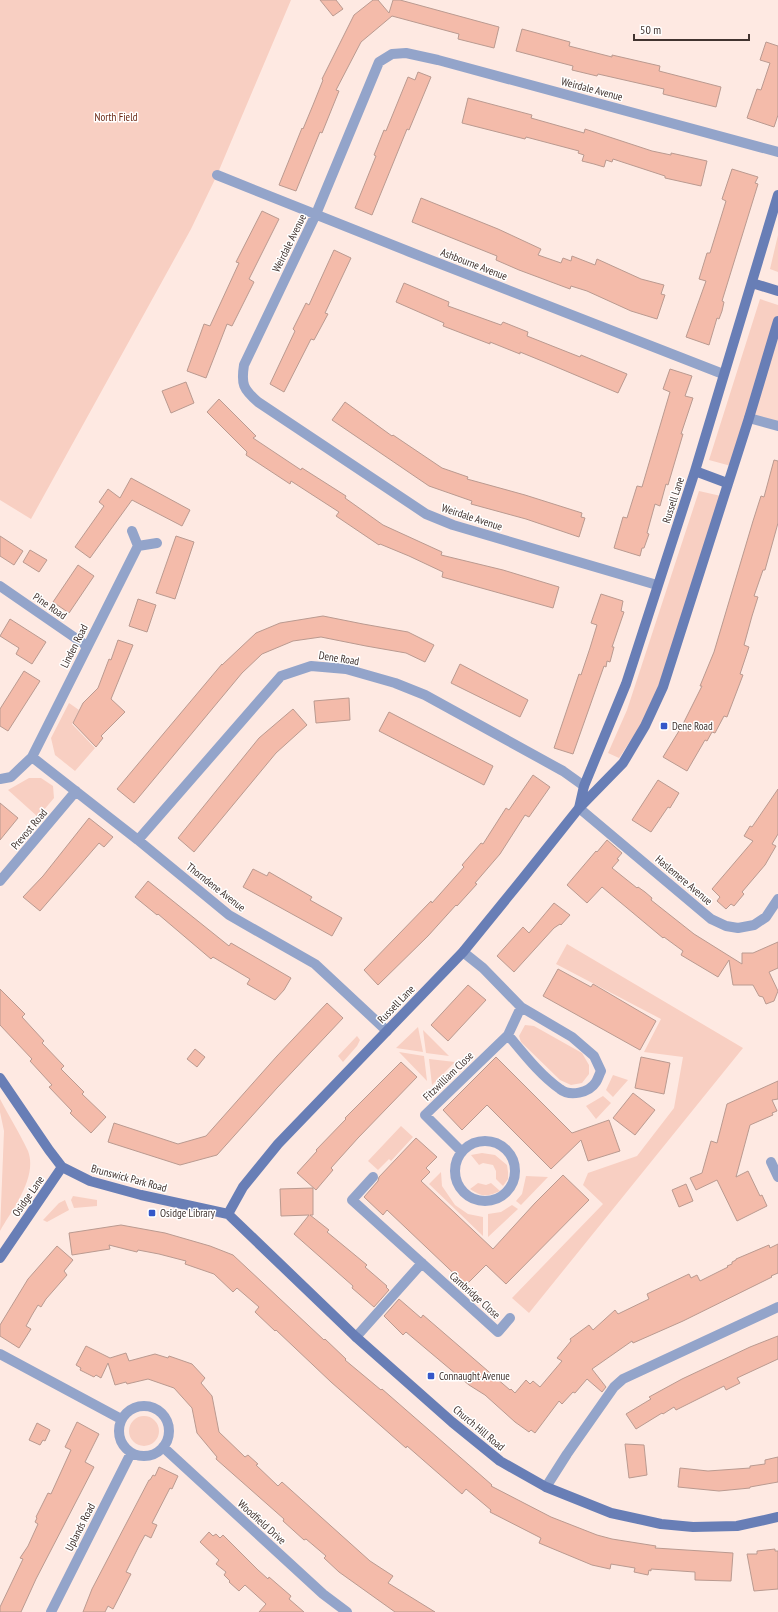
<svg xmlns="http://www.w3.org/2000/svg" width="778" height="1612" font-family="'PT Sans Narrow',sans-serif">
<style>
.built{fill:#fbd9ce}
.green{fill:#f8cfc2}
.building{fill:#f4bbaa;stroke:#ba9a90}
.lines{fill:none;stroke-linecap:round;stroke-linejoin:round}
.street{stroke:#93a4ca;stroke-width:10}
.secondary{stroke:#687eb6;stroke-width:10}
.poi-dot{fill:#3558c9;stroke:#fff;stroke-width:1.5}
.labels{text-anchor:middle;stroke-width:3;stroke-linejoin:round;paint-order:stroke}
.street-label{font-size:11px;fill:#41332f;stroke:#fff}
.park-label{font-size:11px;fill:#6a2814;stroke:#fff}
.poi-label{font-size:11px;fill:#41332f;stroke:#fff;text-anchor:start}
</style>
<rect width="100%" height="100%" fill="#fee9e2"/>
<path class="built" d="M778,336V424L753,416Z"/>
<path class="green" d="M0,0H291L217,175L191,229L31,519L0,500Z
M778,235V272L770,269Z
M760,299L778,305V318L731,466L709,460Z
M699,491L721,496L662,680L641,725L619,758L608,753L627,710Z
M69,703L79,710L72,724L95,748L75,771L55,755L51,738Z
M29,778H41L53,786L54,798L38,817L8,790Z
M567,944L743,1048L529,1313L512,1298L603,1204L583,1185L588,1173L637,1156L674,1108L683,1057L644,1052L661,1019L556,964Z
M525,1025L534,1026L582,1053L589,1065V1074L582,1083L571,1085L560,1080L521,1042L519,1036Z
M418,1027L423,1052L396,1048Z
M423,1030L449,1056L426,1053Z
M357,1036L360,1040L357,1046L343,1062L338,1056Z
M399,1052L424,1056L427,1081Z
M429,1059L455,1062L432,1085Z
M613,1075L628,1080L613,1097L606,1090Z
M603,1096L611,1103L596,1119L586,1106Z
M0,1099C9,1116 20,1134 28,1151C38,1177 12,1210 0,1231L4,1131L0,1112Z
M401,1126L413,1137L391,1161L389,1159L378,1170L368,1161Z
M482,1153L495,1155L507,1165L508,1172V1179L503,1186L496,1179V1171L493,1165L483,1163L479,1165L471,1155Z
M441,1172L442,1186L455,1205L468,1214L483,1217V1236L429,1184Z
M526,1176L548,1177L521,1205L516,1201L522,1194Z
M478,1183L486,1185L491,1183L500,1191C487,1197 482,1197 470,1189Z
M73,1196L97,1200V1206L74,1208L71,1200Z
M65,1200L69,1210L47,1222L43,1220L59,1203Z
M512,1205L518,1209L488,1237V1214L501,1212Z
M129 1431a15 15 0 1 1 30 0a15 15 0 1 1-30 0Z"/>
<path class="building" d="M320,0H336L343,9L333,16Z
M373,0H378L389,13L393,0H400L499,27L494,48L458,39L459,34L392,16L361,42L336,90L339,91L322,133L320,132L296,191L279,185L302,128L303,129L313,105L323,80L322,79L354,15Z
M522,29L570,42L569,46L612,57V55L660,66L659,71L721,87L716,107L663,94L664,89L598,74L597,76L572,70L573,66L516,51Z
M766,42L778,46V115L774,127L747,118L757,89L761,90L770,63L760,60Z
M418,72L431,77L409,130L407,129L372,215L355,208L376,156L374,155L384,130L386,131L408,77L415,80Z
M468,98L532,115L531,118L584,133L585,129L652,151L671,155V153L707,161L701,186L665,178V176L613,159L612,162L606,160L604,167L594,164L582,161L584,155L578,153L579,151L526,137L525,139L462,123Z
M732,169L758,177L755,183L758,184L722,301L724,302L722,311L719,319L717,318L709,345L686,337L706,281L699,279L707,253H710L726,201L722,199Z
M421,198L498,229L541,249L538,255L561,263L563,258L571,261L572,256L595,265L597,259L641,279L664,285L661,294L665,295L657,319L631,311L587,291L571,286L570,289L519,270L496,260L497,256L412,222Z
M262,211L279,219L249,279L254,282L232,326L227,324L206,378L187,371L204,324L210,326L239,263L236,262Z
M334,250L351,258L325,313L328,314L314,340L311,339L284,392L270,384L295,331L293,329L306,303L309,305Z
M404,283L449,302L448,306L501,325L503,322L528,332L527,336L580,357L581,355L627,374L618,393L547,363L520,352V354L490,342V344L443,326L444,323L396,302Z
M670,369L692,376L685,396L693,398L681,434H683L668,485L666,484L660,506L655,504L647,533L649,534L644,548H642L640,556L614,548L623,517L627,518L637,486L642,487L670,392L663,389Z
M186,382L194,403L171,413L162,391Z
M219,399L256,436L253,438L301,470L302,468L346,496L345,498L383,525L442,552L441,555L503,570L559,587L553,608L442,577L443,572L409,556L380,544L379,545L336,516L339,512L291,481L290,484L246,455L247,452L207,412Z
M345,402L392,436L393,435L442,468L468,477L467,479L525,495L582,513L581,517L585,518L579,537L526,519L471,504L472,501L429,486L332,420Z
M774,460L778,461V523L765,570H763L754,596L758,597L752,616L744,645L749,647L740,674L743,675L727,717L724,716L715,733L712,732L707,741L705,740L687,771L663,757L682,726L702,686H700L714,652L753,521L761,496L764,497Z
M131,478L190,510L182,526L132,500L90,558L75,547L104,506L99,502L108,489L120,498Z
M0,536L23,551L14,565L0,556Z
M176,536L194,542L175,599L156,593Z
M30,550L47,560L39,572L23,562Z
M78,565L94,576L69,613L53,602Z
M601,594L623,601L621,611L624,612L612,647H614L610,662L607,661L606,667L604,666L573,754L554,748L579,674L581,675L590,648L597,625L591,623Z
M138,599L156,605L147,632L129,626Z
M323,616L363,624L408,632L434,645L425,662L406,653L366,646L321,637L293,641L262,654L242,673L134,803L117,789L222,664V665L256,633L280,623Z
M10,619L46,642L32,664L16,654L19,648L0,636Z
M118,640L133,645L111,699L125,712L101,736L103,738L96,747L73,723L83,703L98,688L109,659L111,660Z
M460,664L528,700L520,717L451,683Z
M24,671L40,681L8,731L0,726V709Z
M349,698L350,720L316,723L314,701Z
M293,709L307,725L276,753L194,852L178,838L259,738Z
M389,712L493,766L484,785L379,731Z
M533,775L550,787L529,817L525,815L500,854L475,883L477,884L457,906L456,905L428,936L378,985L364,970L431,901L432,903L464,867L462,865L481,843L483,844L506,808L509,810Z
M658,780L679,793L670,808L668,807L651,832L632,820Z
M778,789V834L772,844L776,846L765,865L742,892L744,894L734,906L731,904L726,909L717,901L720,897L712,889L753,841L744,836L750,826L752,827Z
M0,803L18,818L0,840Z
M89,818L113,837L104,847L99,843L40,911L23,897L43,876Z
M607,840L622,853L617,859L619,860L612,868L637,888L638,887L645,892L652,898L651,900L694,934L742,964V953H753L778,942V968L769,972L778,991L774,1001L766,1004L763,997L759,996L753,985H733L729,960L718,977L681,955L683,951L664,937L663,938L602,887L587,903L567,885L596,851L597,852Z
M253,869L267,876L269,872L312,897L310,900L342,918L332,936L243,887Z
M148,881L229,946L231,943L291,978L284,990L275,1000L247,984L250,979L213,957L211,959L158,914L157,915L135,897Z
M554,903L570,915L561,925L560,924L554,928L514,972L497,956L523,927L529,933Z
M558,969L591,987L593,984L656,1021L640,1050L543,996Z
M468,985L486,1000L448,1041L431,1025Z
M0,989L25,1014L22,1017L44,1041L42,1043L64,1066L61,1069L84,1092L82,1094L106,1117L91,1133L70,1113L72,1111L49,1087L52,1085L30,1061L32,1059L0,1025Z
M327,1003L343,1018L277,1088L217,1155L180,1165L108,1142L114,1123L178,1144L206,1136L277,1056Z
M195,1049L205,1057L197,1067L187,1059Z
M496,1057L572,1133L609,1120L620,1151L588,1161L581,1140L551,1169L487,1105L462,1130L443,1110Z
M641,1057L670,1063L664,1094L635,1088Z
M401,1062L417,1077L358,1138L331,1168L333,1170L316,1190L297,1173L317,1151L316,1150L346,1119L345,1118Z
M778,1081V1099L772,1100L777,1111L772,1113L773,1115L750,1125L736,1177L748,1171L760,1196L762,1195L767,1206L737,1221L717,1180L696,1190L690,1178L702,1173L711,1141L717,1143L727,1104Z
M633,1093L655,1110L635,1135L613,1118Z
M416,1138L437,1157L426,1168L430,1172L421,1181L493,1249L535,1203L563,1175L589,1200L506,1284L486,1265L466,1285L387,1210L383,1215L364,1197L378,1181L379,1177Z
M686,1184L693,1201L679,1207L672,1190Z
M313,1188V1215H310L329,1230L327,1232L367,1265L365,1267L387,1286L386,1287L389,1290L374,1307L352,1288L353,1286L294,1234L309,1215L281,1216L280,1189Z
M121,1225L165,1233L210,1246L233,1255L324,1340L325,1339L346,1359L345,1360L381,1390L382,1389L492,1485L491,1486L551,1517L597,1535L612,1539L656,1546L655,1548L733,1553L731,1581L695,1580V1572L651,1569V1571L649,1570L648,1575L634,1572L635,1568L611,1564L610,1569L592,1565L539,1543L541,1538L490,1512L491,1510L466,1489L462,1494L407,1446L406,1448L331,1382L276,1330L275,1331L255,1312L259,1307L237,1288L233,1292L214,1274L185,1264L186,1261L159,1254L138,1250L137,1252L109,1245L110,1249L72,1255L69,1233Z
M778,1244V1273L771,1276L772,1277L683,1321L633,1343L632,1341L592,1369L606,1387L602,1392L587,1379L575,1393L573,1392L562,1404L559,1401L535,1433L531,1430L529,1432L515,1422L485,1395L469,1385L406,1332L403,1335L384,1316L399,1299L421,1318L423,1315L510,1390L511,1389L515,1393L526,1380L530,1384L533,1381L540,1387L562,1361L557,1358L571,1341L570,1339L589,1325L593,1330L615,1310L618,1314L649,1299L647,1294L689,1274L691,1278L697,1275L700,1281L728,1267L727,1266L732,1264V1262L736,1260V1259L769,1245L770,1248Z
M57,1246L73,1260L64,1271L67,1275L46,1299L41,1307L38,1305L32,1315L26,1326L31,1329L19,1348L0,1336V1325L28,1279Z
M778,1336V1359L737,1378L740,1383L726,1390L724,1386L676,1410L674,1407L663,1414L662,1413L636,1429L626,1414L651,1399L649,1397L682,1379L750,1347Z
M86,1346L110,1358L126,1353L129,1361L155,1354L168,1358L169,1356L192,1364L205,1378L201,1383L212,1396L219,1432L245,1457L248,1455L258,1464L256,1465L278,1486L282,1482L370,1561L393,1576L388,1583L435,1612H395L339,1572L324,1558L326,1556L306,1539L304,1540L283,1521L284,1519L216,1459L217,1457L197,1433L192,1408L174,1388L148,1379L127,1384L126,1382L115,1385L108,1363L101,1378L96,1375L94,1377L80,1370L81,1368L76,1365Z
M77,1422L99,1434L85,1462L94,1467L36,1579L21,1612H0V1607L23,1559L20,1558L28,1546L38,1524L35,1522L37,1518L36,1517L48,1493L51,1494L71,1450L65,1447Z
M37,1423L50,1430L45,1441L43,1440L40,1445L29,1440Z
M625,1444L644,1445L647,1475L629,1478Z
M778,1457V1482L750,1487V1488L719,1491L678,1487L680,1468L708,1471L750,1468V1466L765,1464V1460Z
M159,1467L178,1476L172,1489L170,1488L152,1523L157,1525L151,1538L145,1535L139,1546L126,1572L131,1574L113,1609L108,1606L105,1612H83L92,1589L149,1480H150L153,1475L155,1476Z
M209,1532L213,1536L216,1534L220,1538L223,1535L258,1570L268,1579L269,1577L291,1596L289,1599L304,1612H259L266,1604L245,1585L239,1591L229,1582L230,1581L224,1575L226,1572L216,1564L219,1560L200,1542Z
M775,1549V1551H778V1589L754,1591L747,1554H757V1551Z"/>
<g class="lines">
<path class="street" d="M217,175L410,252L723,374
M749,418L778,426
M132,531L138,546L157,543
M657,585L453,525L426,514L258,402C243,389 241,384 244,365L316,214L379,62L392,54L406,53L438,60L778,152
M0,586L87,646
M32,757L138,840L229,915L315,964L387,1031
M0,779L11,777L32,757L138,546
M579,808L711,919L726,926L738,928L754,925L766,917L778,899
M138,840L281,676L311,666L346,669L395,683L425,695L563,771L584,786
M0,881L76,791
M463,952L483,968L521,1007L572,1037L594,1056L601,1071C599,1075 598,1079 596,1082C589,1093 570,1097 560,1089C540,1075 524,1054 508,1035L521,1007
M455 1171a30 30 0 1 1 60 0a30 30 0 1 1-60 0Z
M462,1152L425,1115L508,1035
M771,1162L778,1177
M373,1177L352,1200L498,1332L510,1318
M356,1337L422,1263
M0,1354L121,1419
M119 1431a25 25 0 1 1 50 0a25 25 0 1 1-50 0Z
M163,1447L323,1594L347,1612
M546,1487L567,1454L614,1387L623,1379L778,1307
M51,1612L131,1453"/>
<path class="secondary" d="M752,283L778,291
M695,471L727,483
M579,808L584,786L626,684L695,471L778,195
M0,1078L49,1150L62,1167L90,1181L141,1195L228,1214
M228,1214L243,1187L278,1144L463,952L524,877L579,808L623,763L645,726L663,687L749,418L778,321
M228,1214L356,1337L452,1422L500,1461L546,1487L611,1513L661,1524L693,1527L737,1526L778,1517
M0,1258L62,1167"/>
</g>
<g class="poi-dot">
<rect x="660" y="722" width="8" height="8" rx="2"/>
<rect x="148" y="1209" width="8" height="8" rx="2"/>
<rect x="427" y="1372" width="8" height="8" rx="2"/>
</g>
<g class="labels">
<g class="street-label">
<text transform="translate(592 89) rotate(15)" y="4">Weirdale Avenue</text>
<text transform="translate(289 243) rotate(-64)" y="4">Weirdale Avenue</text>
<text transform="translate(474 264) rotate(21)" y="4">Ashbourne Avenue</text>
<text transform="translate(673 500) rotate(-72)" y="4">Russell Lane</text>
<text transform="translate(472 517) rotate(18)" y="4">Weirdale Avenue</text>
<text transform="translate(50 606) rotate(34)" y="4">Pine Road</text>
<text transform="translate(74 646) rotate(-63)" y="4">Linden Road</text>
<text transform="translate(339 658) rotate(9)" y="4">Dene Road</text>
<text transform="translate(29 829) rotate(-50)" y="4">Prevost Road</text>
<text transform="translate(684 880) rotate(40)" y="4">Haslemere Avenue</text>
<text transform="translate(216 887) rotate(38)" y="4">Thorndene Avenue</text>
<text transform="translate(396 1004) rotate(-46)" y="4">Russell Lane</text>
<text transform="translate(448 1076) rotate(-44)" y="4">Fitzwilliam Close</text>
<text transform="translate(129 1178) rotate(15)" y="4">Brunswick Park Road</text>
<text transform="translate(28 1196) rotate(-55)" y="4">Osidge Lane</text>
<text transform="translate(475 1295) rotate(42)" y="4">Cambridge Close</text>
<text transform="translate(479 1428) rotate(40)" y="4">Church Hill Road</text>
<text transform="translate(262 1522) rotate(42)" y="4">Woodfield Drive</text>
<text transform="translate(80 1527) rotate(-63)" y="4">Uplands Road</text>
</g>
<g class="park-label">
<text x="116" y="121">North Field</text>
</g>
<g class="poi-label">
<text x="672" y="730">Dene Road</text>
<text x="160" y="1217">Osidge Library</text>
<text x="439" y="1380">Connaught Avenue</text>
</g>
</g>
<path d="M634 34v6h115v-6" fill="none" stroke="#41332f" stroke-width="2"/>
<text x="640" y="34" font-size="12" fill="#41332f" stroke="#ffffff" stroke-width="3" paint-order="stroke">50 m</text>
</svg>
